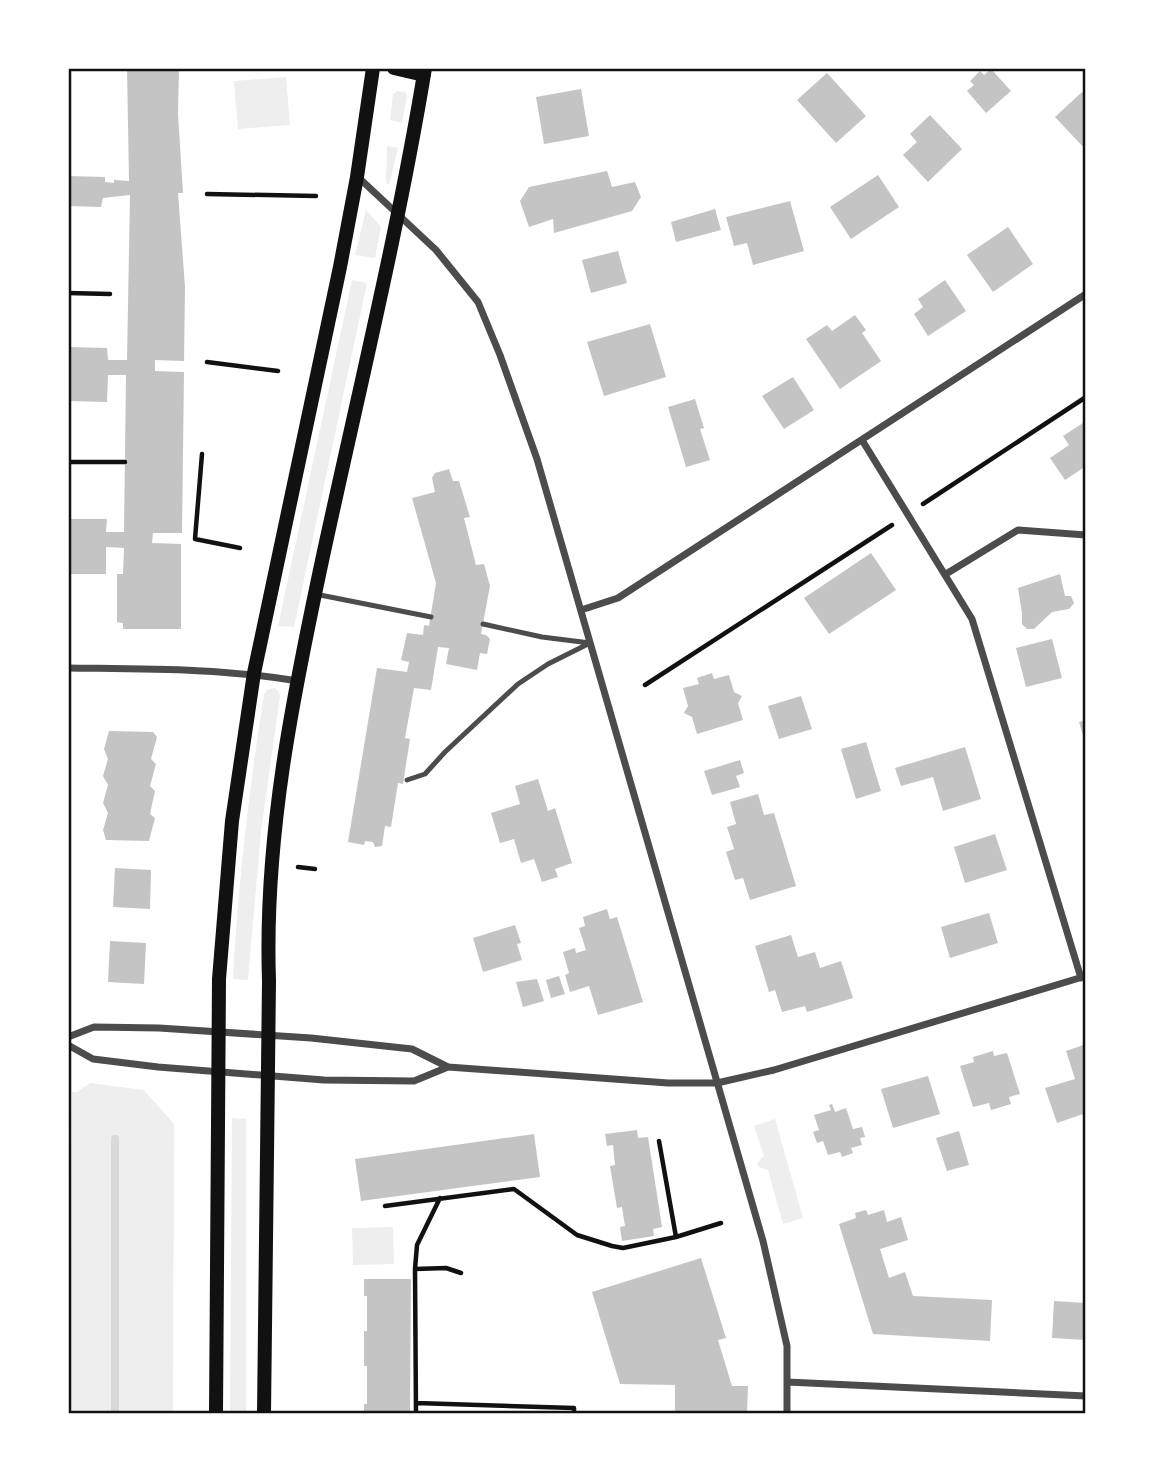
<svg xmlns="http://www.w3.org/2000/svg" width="1154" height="1482" font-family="'Zilla Slab',serif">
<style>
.green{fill:#eee}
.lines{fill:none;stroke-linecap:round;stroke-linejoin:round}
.stream{stroke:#d9d9d9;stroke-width:8}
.building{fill:#c4c4c4}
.path{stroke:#111;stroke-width:4.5}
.service{stroke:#4c4c4c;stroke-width:5}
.minor{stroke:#4c4c4c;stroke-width:7}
.secondary{stroke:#111;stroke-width:14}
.neatline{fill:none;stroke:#111;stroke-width:2.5}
</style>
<rect width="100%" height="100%" fill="#fff"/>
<path class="green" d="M286,77L290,125L238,129L234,81Z
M397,91L405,92L407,96L402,123L390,120L393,94Z
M387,146L398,148L389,185L386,183Z
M366,210L381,227L375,258L355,255Z
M352,280L367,283L294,627L278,626Z
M274,688L279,692L280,696L261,831L248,980L233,979C238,884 249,789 264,695L267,690Z
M90,1083L144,1090L174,1124L173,1414H70L72,1092H77Z
M232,1118L246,1119V1414H230Z
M775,1119L803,1218L783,1224L768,1170L759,1167L757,1163L764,1156L754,1126Z
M393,1227L394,1264L353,1265L352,1228Z"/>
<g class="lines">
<path class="stream" d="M115,1139V1414"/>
</g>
<path class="building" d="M127,68H179L178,114L183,193H178L185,287L184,361L155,360V371L184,372L182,533H153L152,543L181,544V629H123V623L117,622V574H123L124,548L106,547V574H68V519H107L106,532H124L126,375H108L107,402L68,401V347L107,348L108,360H127L130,195L103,198L101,207L68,206V176L105,177V182L114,183V180L129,181Z
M991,69L1011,91L986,113L967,91L974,85L970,81L980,71L984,75Z
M827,73L866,116L836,143L797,100Z
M581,89L589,136L544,144L536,97Z
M1082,92L1086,96V150L1055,117Z
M930,115L962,149L928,182L903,155L917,142L910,134Z
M607,171L612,187L635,182L641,197L632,211L554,233L553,219L529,227L520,201L529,187Z
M878,175L899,207L851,239L830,207Z
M790,201L804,251L753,265L747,243L734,246L726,217Z
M715,209L721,230L676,242L671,222Z
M1008,227L1033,264L993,292L967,255Z
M618,251L627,283L591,293L582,260Z
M945,280L966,311L928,336L914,314L923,307L918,299Z
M855,315L866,330L862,333L881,361L840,389L806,339L827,325L832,331Z
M650,324L666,377L604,396L587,342Z
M793,377L814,410L784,429L762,396Z
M695,399L704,428L700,429L710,460L686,467L668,407Z
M1086,421V466L1065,480L1050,458L1069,445L1063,436Z
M449,469L453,481H459L470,517L464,518L476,565L484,564L490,586L481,634L486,635L490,639L487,654L480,653L477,670L446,664L449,648L438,647L431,690L414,688L405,738L410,739L403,784L398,783L391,827L385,826L382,846L375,847L373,842L365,841L364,845L348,842L377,668L407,672L409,662L401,660L407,633L423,635L424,625L429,626L436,583L412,498L435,492L432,478L435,473Z
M871,553L896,590L829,634L804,598Z
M1060,574L1065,596H1071L1074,603L1069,609L1052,612L1034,629H1027L1022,624V613L1018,588Z
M1052,639L1062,678L1026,687L1016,648Z
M712,673L714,679L729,675L734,692L742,696L738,703L743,720L697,734L692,717L684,713L688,706L683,688L699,684L697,678Z
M801,696L812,729L779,739L768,706Z
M1086,720V742H1085L1079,722Z
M109,731L153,732L157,737L151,759L156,764L150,786L155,791L150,814L155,818L149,841L106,840L103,830L108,813L103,803L108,785L103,776L108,759L104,749Z
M866,742L881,791L856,799L841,749Z
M965,747L981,799L943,811L933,777L901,786L895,768Z
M740,760L744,773L736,776L740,787L712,795L704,771Z
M538,779L548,811L555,808L572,863L555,869L558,877L542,882L534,859L521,863L514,839L500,843L491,813L520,804L515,786Z
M758,794L764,815L774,813L796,886L750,900L743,878L735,880L726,852L734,849L727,827L736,824L730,802Z
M995,834L1007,870L965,883L954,847Z
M115,868L151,870L150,909L113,907Z
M607,909L610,919L617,917L643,1002L598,1015L589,986L570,992L565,975L569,973L563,952L575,948L576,953L586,950L579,928L585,926L583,917Z
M989,913L998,943L950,958L941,927Z
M515,925L521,943L517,944L522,960L483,972L473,938Z
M791,935L798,957L815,952L820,968L841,961L853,998L807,1012L805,1006L782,1012L775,990L769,992L755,946Z
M110,941L146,943L144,984L108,982Z
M559,976L565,994L551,998L546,980Z
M537,979L544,1001L523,1007L516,982Z
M1086,1044V1113L1057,1123L1045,1088L1075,1079L1066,1051Z
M993,1051L994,1056L1007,1053L1020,1094L1009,1097L1011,1104L991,1110L989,1103L973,1107L960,1066L974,1062L973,1057Z
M928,1076L940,1114L893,1128L881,1089Z
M832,1104L835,1112L846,1108L853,1129L862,1127L865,1137L860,1138L862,1145L851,1148L853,1153L842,1157L840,1152L828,1155L823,1141L817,1143L813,1132L819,1130L814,1115L831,1110L829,1105Z
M637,1130L638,1138L648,1137L662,1227L653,1229L654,1236L622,1241L620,1227L625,1226L622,1207L617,1208L610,1166L615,1165L613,1145L607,1146L605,1134Z
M959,1131L969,1165L947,1171L936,1138Z
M534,1134L540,1177L361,1201L355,1159Z
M866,1210L868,1215L884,1210L887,1222L901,1217L908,1240L880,1249L889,1278L905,1272L913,1296L992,1300L990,1341L873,1334L839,1224L856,1218L855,1213Z
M701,1258L726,1338L718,1340L732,1386H748L747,1414H675V1385L620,1384L592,1292Z
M364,1279H411L410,1414H364V1404H367V1366H364V1331H367V1296H364Z
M1054,1301L1086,1303V1340L1052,1338Z"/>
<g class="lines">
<path class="path" d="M207,194L316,196
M68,293L110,294
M207,362L278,371
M202,454L195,539L240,548
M68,462H125
M923,504L1086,397
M645,685L892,525
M298,867L315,869
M659,1141L676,1237
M385,1206L514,1189L577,1235L612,1246L623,1248L676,1237L721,1223
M415,1269L446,1268L461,1273
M416,1403L574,1408V1414
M416,1414L415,1269L417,1245L440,1198"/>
<path class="service" d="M315,594L431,617
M483,624L542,637L590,643
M407,780L425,774L445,752L518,684L548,664L590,643"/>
<path class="minor" d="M358,177L436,250L478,302L500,355L537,459L763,1241L787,1346V1414
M862,440L972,619L1081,978
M946,574L1018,530L1086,535
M581,610L618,598L1086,294
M68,668C145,669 221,668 298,681
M68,1037L94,1027L159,1028L311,1038L412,1049L448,1067L668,1083H717L774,1070L1086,976
M68,1045L93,1059L158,1067L324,1080L414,1081L448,1067
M787,1382L1086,1396"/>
<path class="secondary" d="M394,68L424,75
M216,1414L219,979L232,821L254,673L340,267L357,177L373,68
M264,1414L269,981C264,837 293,696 323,556C358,394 398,232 425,68"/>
</g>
<rect width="1154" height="1482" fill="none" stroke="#ffffff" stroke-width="140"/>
<rect x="70" y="70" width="1014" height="1342" class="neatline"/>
</svg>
